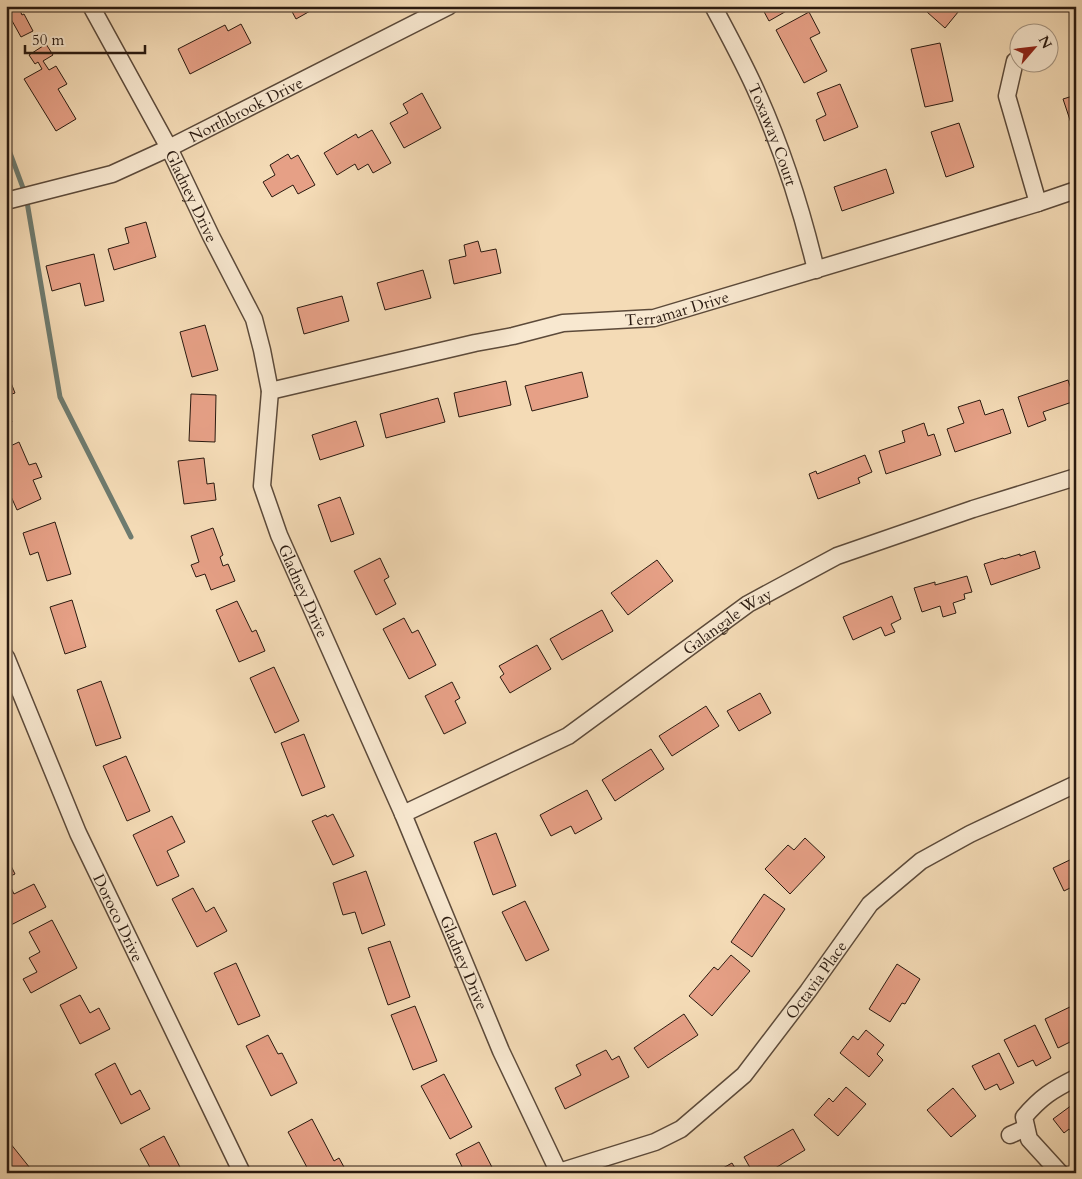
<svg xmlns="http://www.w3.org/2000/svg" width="1082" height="1179" font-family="Cardo,serif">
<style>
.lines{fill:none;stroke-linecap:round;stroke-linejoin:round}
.stream{stroke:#6e7b6f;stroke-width:5}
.building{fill:#e6a086;stroke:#2a1a10}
.minor-casing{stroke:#5c4a3a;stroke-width:19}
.minor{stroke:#f8e8d0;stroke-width:16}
.labels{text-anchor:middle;stroke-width:5;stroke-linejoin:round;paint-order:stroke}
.street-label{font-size:16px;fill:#2a1a10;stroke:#f8e8d0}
</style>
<rect width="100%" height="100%" fill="#f4dbb6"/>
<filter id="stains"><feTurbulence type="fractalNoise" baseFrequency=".004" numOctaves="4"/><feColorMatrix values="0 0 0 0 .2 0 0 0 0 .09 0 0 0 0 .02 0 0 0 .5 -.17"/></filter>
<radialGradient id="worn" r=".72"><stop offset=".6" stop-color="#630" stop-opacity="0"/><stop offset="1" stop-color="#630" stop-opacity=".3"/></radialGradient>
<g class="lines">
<path class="stream" d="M6,142L26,196L60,397L131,537"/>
</g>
<path class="building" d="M6,6H18L22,15L24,14L33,31L21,37L11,19L6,22Z
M289,6H319L296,19Z
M761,6H789L790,9L769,21Z
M932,6H963L945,28L927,12Z
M809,12L820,33L810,38L827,71L804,83L776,30Z
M241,24L251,43L190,74L178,49L225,25L228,31Z
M940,43L953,101L925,107L911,49Z
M46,44L53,55L43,61L49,70L56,66L67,84L58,89L76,119L56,131L24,79L42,69L38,62L35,64L29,55Z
M840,84L858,127L824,141L816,120L826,115L817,93Z
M422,93L441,128L404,148L390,123L408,113L403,104Z
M1076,95V121L1071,123L1063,99Z
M959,123L974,167L946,177L931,132Z
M372,130L391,163L373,173L368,164L358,170L355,164L337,175L324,153L356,134L358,138Z
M288,154L291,159L298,155L315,185L298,194L293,185L272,197L263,182L275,175L270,165Z
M886,169L894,193L842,211L834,187Z
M146,222L156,257L114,270L108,249L129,243L125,228Z
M478,241L481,252L496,249L501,273L454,284L449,260L466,256L464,245Z
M94,254L104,301L85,306L80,283L52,291L46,266Z
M423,270L431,298L385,310L377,283Z
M342,296L349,321L304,334L297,308Z
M205,325L218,370L192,377L180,332Z
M6,370L15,393L6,396Z
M582,372L588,397L532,411L525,386Z
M1068,380L1075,401L1043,412L1046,420L1028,427L1018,397Z
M506,381L511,405L459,417L454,393Z
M191,394L216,395L215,442L189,441Z
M438,398L445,422L386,438L380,414Z
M980,400L985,415L1003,409L1011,433L955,452L947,429L964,423L958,407Z
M6,406L12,422L6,424Z
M356,421L364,446L320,460L312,435Z
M924,423L928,436L934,434L941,455L886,474L879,451L905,442L902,431Z
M19,442L29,465L36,463L42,477L33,480L41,499L17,510L6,485V448Z
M865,455L872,472L858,478L860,483L818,499L809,474L816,471L817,474Z
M204,458L207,484L214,483L216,500L184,504L178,461Z
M340,497L354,534L331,542L318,505Z
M55,522L71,574L47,581L38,552L30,555L23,533Z
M213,528L223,555L220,557L223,566L228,564L235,581L211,590L205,574L196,577L191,565L199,562L191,536Z
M1035,551L1040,568L991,585L984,564L1003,558L1004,559L1020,554V556Z
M380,558L389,577L384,580L396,604L376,615L354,571Z
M657,560L673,581L628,615L611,593Z
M967,576L972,592L964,594L965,599L953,603L956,613L943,617L940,606L922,612L914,588L935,582V585Z
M892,596L901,619L891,624L895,632L885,636L881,627L853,640L843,617Z
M72,600L86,647L65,654L50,607Z
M237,601L252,632L256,630L265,651L239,662L216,610Z
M602,610L613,631L562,660L550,639Z
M404,618L412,633L418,630L436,665L409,679L383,629Z
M537,645L551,669L510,693L500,677L504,674L499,666Z
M274,667L299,721L275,733L250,678Z
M101,681L121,738L96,746L77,690Z
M452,682L460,698L455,701L466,723L444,734L425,696Z
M760,693L771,713L739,731L727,711Z
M706,706L719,726L672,756L659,736Z
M304,734L325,787L302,796L281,743Z
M651,749L664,769L615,801L602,780Z
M126,756L150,811L127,821L103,766Z
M587,790L602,819L575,834L571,826L551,836L540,815Z
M333,814L354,856L333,865L312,821L326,815L327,817Z
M172,816L185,842L167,851L179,876L157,886L133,835Z
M496,833L516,886L493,895L474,842Z
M805,838L825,857L790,894L765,869L788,845L794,850Z
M6,856L15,874L6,878L14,894L34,884L46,907L7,927L6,926Z
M1076,857V885L1064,891L1053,868Z
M366,871L385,925L362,934L355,912L343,915L333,883Z
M193,888L206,912L214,907L227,931L197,947L172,899Z
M764,894L785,909L752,957L731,942Z
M525,901L549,950L526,961L502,912Z
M52,920L77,968L31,993L23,979L37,972L29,958L40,952L29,932Z
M390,941L410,997L388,1005L368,948Z
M731,955L750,971L712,1016L689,996L714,967L718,970Z
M236,963L260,1016L238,1025L214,973Z
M897,964L920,979L905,1004L902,1003L890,1022L869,1009Z
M80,995L90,1013L99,1008L110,1029L80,1044L60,1005Z
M1074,1005L1076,1009V1047L1072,1041L1058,1048L1045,1019Z
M415,1006L437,1061L413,1070L391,1015Z
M684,1014L698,1035L648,1068L634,1048Z
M1035,1025L1051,1058L1036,1066L1033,1060L1018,1067L1004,1040Z
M866,1030L884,1045L877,1054L883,1060L869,1077L840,1053L853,1036L858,1040Z
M268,1035L278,1054L282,1053L297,1083L271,1096L246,1046Z
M606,1050L612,1060L619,1056L629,1077L565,1109L555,1088L581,1075L576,1065Z
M999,1053L1014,1083L1000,1090L997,1084L985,1090L972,1066Z
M115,1063L131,1095L140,1090L150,1109L121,1124L95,1074Z
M444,1074L472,1127L450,1139L421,1086Z
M846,1087L866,1104L838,1136L814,1115L829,1098L833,1102Z
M953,1088L976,1116L951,1137L927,1110Z
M1076,1102V1137L1069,1129L1064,1133L1053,1119Z
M312,1119L334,1161L339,1158L344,1167L334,1173H310L288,1132Z
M793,1129L805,1150L767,1173H753L744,1157Z
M164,1136L183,1173H153L140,1149Z
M6,1138L34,1173H6Z
M479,1142L495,1173H465L456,1154Z
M732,1163L738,1173H714Z"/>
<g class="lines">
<defs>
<g id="minor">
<path id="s1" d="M91,6L169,148L211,236L254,319L262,350L270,391L262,486L279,535L403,814L501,1051L559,1173"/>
<path id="s2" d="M713,6C729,36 745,65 758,95C783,151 802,211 816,270"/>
<path d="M1015,61L1007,96L1038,203"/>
<path id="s3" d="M6,201L112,174L169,148L449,6"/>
<path id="s4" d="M270,391L475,343L513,336L563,323L654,318L1038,203L1076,190"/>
<path id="s5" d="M6,657L78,833L242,1173"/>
<path id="s6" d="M403,814L568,736L748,604L837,556L973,509L1076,477"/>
<path d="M1010,1135L1026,1128"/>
<path id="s7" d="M559,1172L655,1142L681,1129L744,1075L808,991L870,904L921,861L970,834L1076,784"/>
<path d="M1060,1173L1029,1139L1024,1117C1041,1097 1052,1090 1076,1078"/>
</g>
</defs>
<use href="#minor" class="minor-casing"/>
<use href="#minor" class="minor"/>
</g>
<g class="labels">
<g class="street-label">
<text dy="6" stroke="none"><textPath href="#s3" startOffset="258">Northbrook Drive</textPath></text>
<text dy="6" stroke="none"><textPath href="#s2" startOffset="142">Toxaway Court</textPath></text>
<text dy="6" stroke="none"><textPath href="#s1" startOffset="215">Gladney Drive</textPath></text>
<text dy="6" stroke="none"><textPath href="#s4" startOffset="416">Terramar Drive</textPath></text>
<text dy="6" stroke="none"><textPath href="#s1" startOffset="635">Gladney Drive</textPath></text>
<text dy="6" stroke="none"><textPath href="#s6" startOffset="379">Galangale Way</textPath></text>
<text dy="6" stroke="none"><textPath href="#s5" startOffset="284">Doroco Drive</textPath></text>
<text dy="6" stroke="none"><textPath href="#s1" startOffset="1040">Gladney Drive</textPath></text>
<text dy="6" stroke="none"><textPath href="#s7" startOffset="332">Octavia Place</textPath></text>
</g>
</g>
<rect width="1082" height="1179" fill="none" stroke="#f4dbb6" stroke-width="25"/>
<rect x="8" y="8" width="1067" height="1164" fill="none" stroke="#2a1a10" stroke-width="2.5"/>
<rect x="12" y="12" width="1057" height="1154" fill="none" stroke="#2a1a10"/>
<g transform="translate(1034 48) rotate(62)"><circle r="24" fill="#f8e8d0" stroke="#a69683"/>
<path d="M0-4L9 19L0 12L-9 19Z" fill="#8f2418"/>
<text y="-8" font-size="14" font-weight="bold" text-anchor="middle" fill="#2a1a10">N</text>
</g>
<path d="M25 45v8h120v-8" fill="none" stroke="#2a1a10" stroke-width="2.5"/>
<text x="32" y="45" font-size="15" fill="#2a1a10" stroke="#f8e8d0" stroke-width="4" paint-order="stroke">50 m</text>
<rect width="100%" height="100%" filter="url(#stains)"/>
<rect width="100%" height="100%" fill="url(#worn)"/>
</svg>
